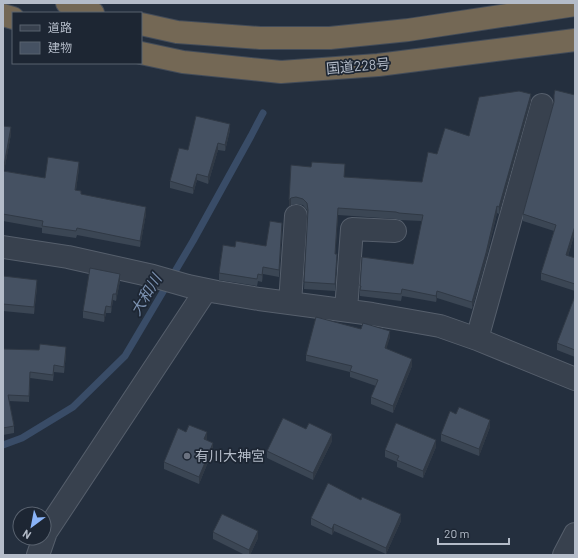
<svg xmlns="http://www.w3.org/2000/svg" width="578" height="558" font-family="Barlow,'Noto Sans JP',sans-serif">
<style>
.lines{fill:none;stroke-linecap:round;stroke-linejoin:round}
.stream{stroke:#394c67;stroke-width:7}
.minor-casing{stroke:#565f6c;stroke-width:24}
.highway-casing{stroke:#434c59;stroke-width:24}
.minor{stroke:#38414e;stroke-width:22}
.highway{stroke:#746855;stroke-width:22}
.wall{fill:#3b4654}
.shaded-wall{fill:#303945}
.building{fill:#455162;stroke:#303945}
.worship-dot{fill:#6b7280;stroke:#1d2633;stroke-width:1.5}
.labels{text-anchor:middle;stroke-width:3.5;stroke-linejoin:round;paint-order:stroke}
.street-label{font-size:14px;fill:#b4bcc9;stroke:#1d2633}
.poi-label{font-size:14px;fill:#b4bcc9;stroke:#1d2633;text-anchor:start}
.water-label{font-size:15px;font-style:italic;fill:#7c92b1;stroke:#1d2633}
</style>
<rect width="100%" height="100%" fill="#242f3e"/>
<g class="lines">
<path class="stream" d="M3,445L22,438L73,407L125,356L193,241L251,136L263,113"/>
<defs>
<path id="minor" d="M3,247L68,257L153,276L188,286L217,292L259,299L372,314L440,326L477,339L575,379
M290,303L296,216
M346,310L352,229L395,231
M477,339L542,105
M38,555L46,532L206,290
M564,555L575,534"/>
<path id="highway" d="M67,3L93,13
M3,15L13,18
M141,24L177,32L260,38H330L408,30L575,5
M141,53L183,62L281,72L378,65L575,40"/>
</defs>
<use href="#minor" class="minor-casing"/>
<use href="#highway" class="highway-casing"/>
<use href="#minor" class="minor"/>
<use href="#highway" class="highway"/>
</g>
<path class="wall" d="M575,95V232L568,256L575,258V291L541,280V273L554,231L523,221V214Z
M531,101L499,214L497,213L486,260L472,309L437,298L436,302L402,296L401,301L360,296V286L413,264L422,221L399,220L396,219L338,215L335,254L337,261L335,291L304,289L308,215L307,210L303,205L296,204L291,205L289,206L291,165L344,177L422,182L437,154Z
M3,126L11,134L4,171L45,178L79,168L76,190L81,194L146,214L140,247L77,235L76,238L42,233V228L3,221Z
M230,130L225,151L218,150L208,184L197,180L193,194L170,188V181L188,150Z
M282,230L279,277L263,274L262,282L258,281L257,286L219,280V273L235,247L266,246Z
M3,276L37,287L34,314L3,311Z
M120,281L116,301L113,300L111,313H106L104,322L83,318V311Z
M575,296V357L557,350V343Z
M361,329L390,337L386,348L412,366L393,413L371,404V397L376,386L350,377V372L306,361V355Z
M3,349L39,350L66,354L64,373L54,372L53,381L30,378L29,402L9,401L14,426V433L3,435Z
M490,427L479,456L441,441V434Z
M207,439V440L213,450L199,484L164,469V462Z
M332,441L313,480L267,458V451Z
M436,447L423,478L397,467V462L385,457V450Z
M311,518L401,521L386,554L334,531L332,535L311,525Z
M213,532L258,538L250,555H245L213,539Z"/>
<path class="shaded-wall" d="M531,94V101L499,214V207Z
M230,124V130L225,151V145Z
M11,127V134L3,177V171Z
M218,143V150L208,184V177Z
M79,162V168L75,197V190Z
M197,174V180L193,194V188Z
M291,198V205L289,206V200Z
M497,206V213L486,260L472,309V302Z
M146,207V214L140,247V241Z
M338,208V215L335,261V254Z
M282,223V230L279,277V270Z
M575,226V232L566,262V255Z
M337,254V261L335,291V284Z
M263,267V274L262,282V275Z
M120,274V281L116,301V294Z
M37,280V287L34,314V307Z
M437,291V298L436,302V296Z
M113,294V300L111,313V307Z
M106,306V313L104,322V315Z
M390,331V337L385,354V348Z
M66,347V354L64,373V367Z
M412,359V366L393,413V406Z
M490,420V427L479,456V449Z
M207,432V439L204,446V439Z
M332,434V441L313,480V473Z
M436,440V447L423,478V471Z
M213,443V450L199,484V477Z
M401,514V521L386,554V548Z
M334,524V531L332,535V529Z
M258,531V538L250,555H249V550Z"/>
<path class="building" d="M555,90L575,95V226L566,255L575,258V284L541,273L556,225L523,214L554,102V95Z
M519,91L531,94L499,207L497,206L486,253L472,302L437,291L436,296L402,289L401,294L360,290L361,286H360L362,257L413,264L423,215L399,213L396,212L338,208L335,254H337L335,284L304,282L308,210L307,203L303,199L296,197L291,198L289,200L291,165L311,167L312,162L345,164L344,177L422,182L428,152L437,154L445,128L469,136L479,97Z
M196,116L230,124L225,145L218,143L208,177L197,174L193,188L170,181L179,148L188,150Z
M3,126L11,127L3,171L45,178L48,157L79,162L75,190L81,191V194L146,207L140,241L77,228L76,231L42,226L43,221L3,214Z
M270,221L282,223L279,270L263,267L262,275L258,274L257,279L219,273L223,245L235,247L236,241L266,246Z
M90,268L120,274L116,294H113L111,307L106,306L104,315L83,311Z
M3,276L37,280L34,307L3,304Z
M575,296V350L557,343Z
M316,317L361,329L363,323L390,331L385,348L412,359L393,406L371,397L378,380L350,371L352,366L306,355Z
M40,344L66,347L64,367L54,365L53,375L30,372L29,396L8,395L14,426L3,428V349L39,350Z
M459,407L490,420L479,449L441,434L450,411L456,414Z
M283,418L306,429L309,423L332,434L313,473L267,451Z
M396,423L436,440L423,471L397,460L399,456L385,450Z
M189,425L207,432L204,439L213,443L199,477L164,462L178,428L186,432Z
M328,483L361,500L362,497L401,514L386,548L334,524L332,529L311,518Z
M222,514L258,531L249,550L213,532Z"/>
<circle class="worship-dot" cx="187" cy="456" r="4"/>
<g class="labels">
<g class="street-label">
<text transform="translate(358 66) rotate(-5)" y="5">国道228号</text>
</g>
<g class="poi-label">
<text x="195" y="461">有川大神宮</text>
</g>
<g class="water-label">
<text transform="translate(146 295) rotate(-59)" y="5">大和川</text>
</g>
</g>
<rect width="578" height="558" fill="none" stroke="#b4bcc9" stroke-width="8"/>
<rect x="12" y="12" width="130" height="52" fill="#1d2633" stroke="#59626f"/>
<rect x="20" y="25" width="20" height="6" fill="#38414e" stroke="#59626f"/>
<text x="48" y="32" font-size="12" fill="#b4bcc9">道路</text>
<rect x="20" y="42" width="20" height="12" fill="#455162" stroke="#59626f"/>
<text x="48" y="52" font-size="12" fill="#b4bcc9">建物</text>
<g transform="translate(32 526) rotate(212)"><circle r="19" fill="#1d2633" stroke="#59626f"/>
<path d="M0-3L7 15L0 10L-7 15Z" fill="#8ab4f8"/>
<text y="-6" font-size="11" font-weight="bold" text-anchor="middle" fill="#b4bcc9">N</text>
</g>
<path d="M438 538v6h71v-6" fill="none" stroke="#b4bcc9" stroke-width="2"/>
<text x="444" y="538" font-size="12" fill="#b4bcc9" stroke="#1d2633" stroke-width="3" paint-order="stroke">20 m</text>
</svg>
